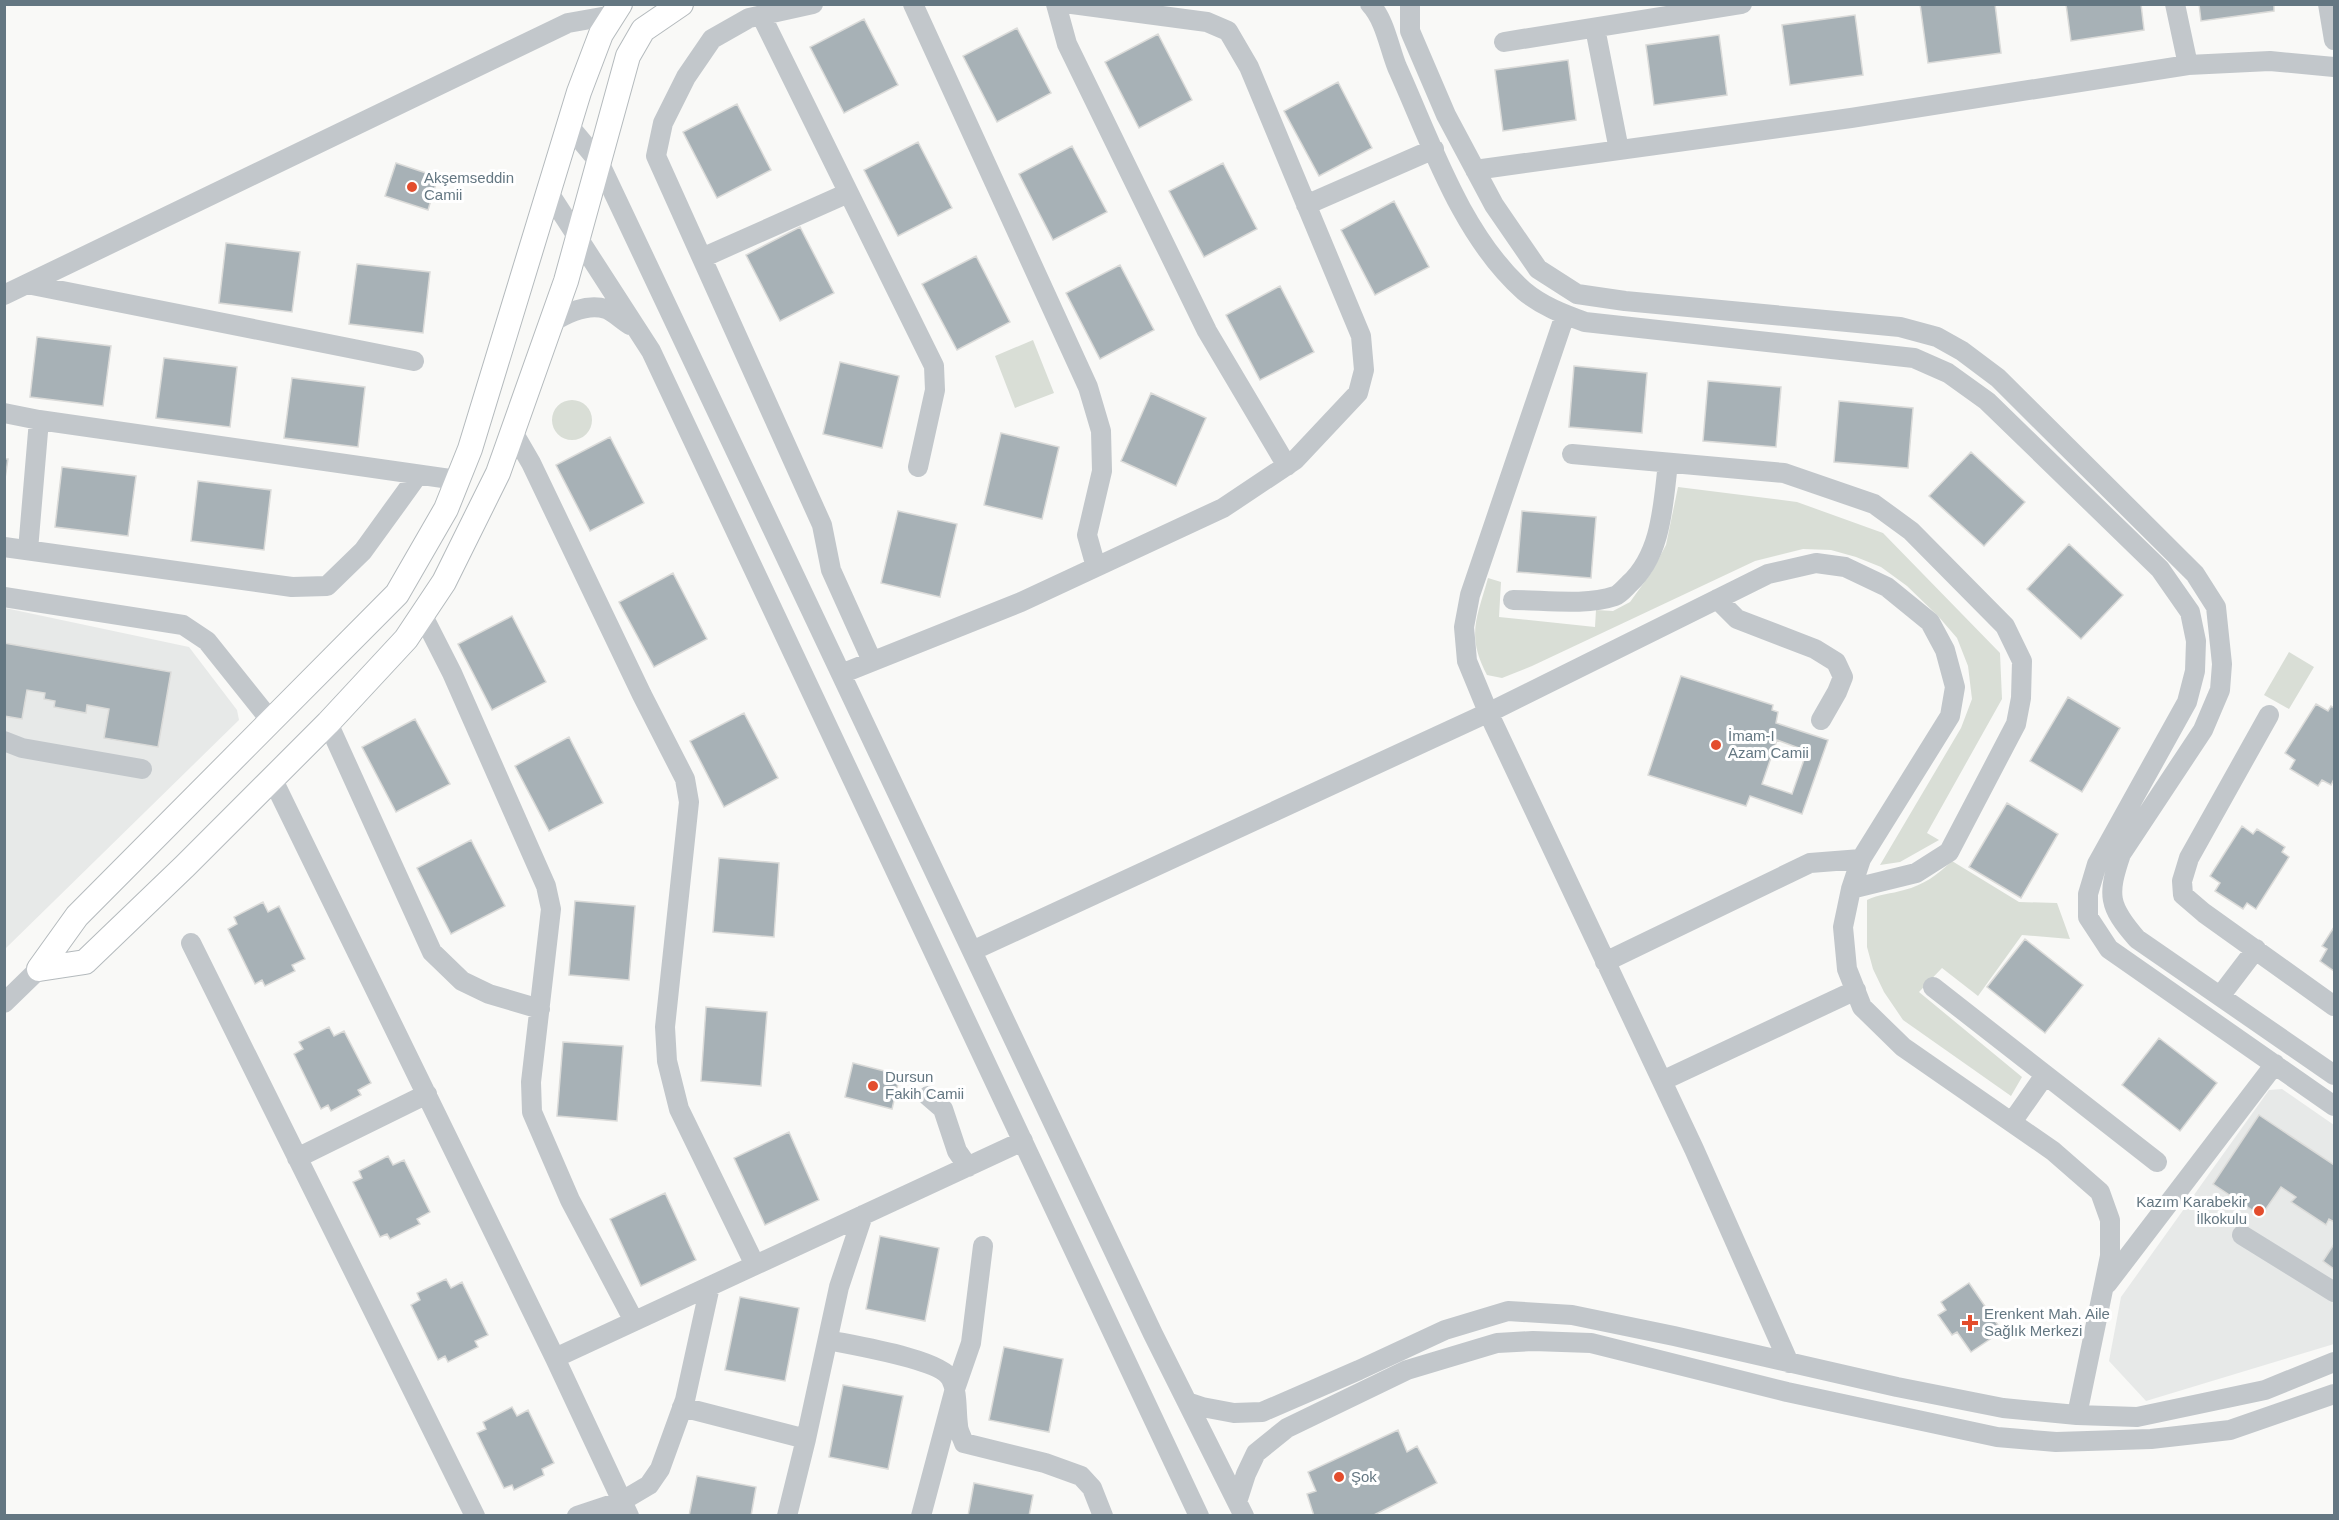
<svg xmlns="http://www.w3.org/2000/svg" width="2339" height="1520" font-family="Arial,sans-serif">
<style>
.built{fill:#e7e9e8}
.green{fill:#d9ded6}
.building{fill:#a7b1b6;stroke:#dbdbd9;stroke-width:1.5;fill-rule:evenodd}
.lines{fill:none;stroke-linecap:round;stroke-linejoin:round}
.major-casing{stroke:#b4babd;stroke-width:26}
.minor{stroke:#c2c7cb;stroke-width:20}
.major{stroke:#fff;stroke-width:24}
.poi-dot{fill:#e34d2d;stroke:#fff;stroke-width:2}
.labels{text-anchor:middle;stroke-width:6;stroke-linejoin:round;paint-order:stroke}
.poi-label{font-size:15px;fill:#647782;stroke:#fff;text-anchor:start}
</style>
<rect width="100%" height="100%" fill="#f9f9f7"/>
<path class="built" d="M5,608L189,647L237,710L239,720L5,949Z
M2282,1089L2334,1125V1344L2146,1401L2109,1361L2121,1297L2269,1090Z"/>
<path class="green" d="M1033,340L1054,393L1015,408L995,356Z
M552 420a20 20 0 1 1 40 0a20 20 0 1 1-40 0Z
M1678,487L1797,502L1883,533L2000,653L2002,699L1927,833L1939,840L1900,862L1880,865L1961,728L1972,699L1968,666L1957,638L1938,616L1907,586L1881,567L1856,557L1831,550L1803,549L1755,561L1532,666L1502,678L1487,675C1466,635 1477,618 1488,578L1501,582L1499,617L1595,627L1596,610L1613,611L1630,602L1651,573L1666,545Z
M2289,652L2314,667L2289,709L2264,695Z
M1952,861L2019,902L2057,903L2070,939L2022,935L1978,996L1942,968L1919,992L2022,1077L2011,1096L1903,1020L1884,992L1873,969L1867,947V900C1879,894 1891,894 1904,890C1924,885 1937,875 1952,861Z"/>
<path class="building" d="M1920,4H1995L2001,53L1928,63Z
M2066,4H2141L2144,30L2071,41Z
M2199,4H2274V11L2201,21Z
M1855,15L1863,75L1790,85L1782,25Z
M864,19L898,85L844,113L810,47Z
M1017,28L1051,93L997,122L963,56Z
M1158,34L1192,100L1139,128L1105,62Z
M1719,35L1727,95L1654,105L1646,45Z
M1568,60L1576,120L1503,131L1495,70Z
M1338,82L1372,148L1319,176L1284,111Z
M737,104L771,170L717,198L683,132Z
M918,142L952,208L898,236L864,170Z
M1072,146L1107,212L1053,240L1019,174Z
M396,163L438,177L428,210L385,196Z
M1223,163L1257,229L1204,257L1169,191Z
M1394,201L1429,267L1375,295L1341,230Z
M800,227L834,293L780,321L746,255Z
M226,243L300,252L292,312L219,303Z
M976,256L1010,322L957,350L922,284Z
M357,264L430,272L423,333L349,324Z
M1120,265L1154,330L1100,359L1066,293Z
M1280,286L1314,352L1260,380L1226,315Z
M37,337L111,346L103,406L30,397Z
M164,358L237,367L230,427L156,418Z
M840,362L899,376L882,448L823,434Z
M1574,366L1647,373L1642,433L1569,427Z
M292,378L365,387L358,447L284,438Z
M1708,381L1781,387L1776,447L1703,441Z
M1151,393L1206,418L1176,486L1121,461Z
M1839,401L1913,408L1908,468L1834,462Z
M1001,433L1059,447L1042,519L984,505Z
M610,437L644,503L590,531L556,465Z
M1971,452L2025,502L1984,546L1929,496Z
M4,459H8L4,485Z
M62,467L136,476L128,536L55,527Z
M198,481L271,490L264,550L191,541Z
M898,511L957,524L940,597L881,583Z
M1522,511L1596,517L1591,578L1517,572Z
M2069,544L2123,595L2081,639L2027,589Z
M673,573L707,639L654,667L619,602Z
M512,616L546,682L492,710L458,644Z
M4,643L171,672L158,747L104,738L109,709L87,705L86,713L54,707L55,701L44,699L45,693L27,690L22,719L4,716Z
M1681,676L1773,705L1772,710L1778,712L1776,723L1828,740L1802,814L1750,796L1746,806L1648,775ZM1777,740L1807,751L1792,794L1762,784Z
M2068,697L2120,728L2082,792L2030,761Z
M2316,704L2328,711L2331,706L2334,708V779L2331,785L2322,780L2318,786L2290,769L2295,760L2285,753Z
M744,713L778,778L724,807L690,741Z
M415,719L450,784L396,812L362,747Z
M569,737L603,803L549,831L515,766Z
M2007,803L2058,834L2021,898L1969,867Z
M2242,826L2253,834L2257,829L2285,847L2282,852L2289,857L2256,909L2247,903L2243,909L2215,891L2220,883L2210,876Z
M471,840L505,906L451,934L417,868Z
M719,858L779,863L774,937L713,932Z
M575,901L635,906L629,980L569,975Z
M263,902L268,912L279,906L305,959L292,965L295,971L265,986L262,980L255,984L228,929L237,924L234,917Z
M2334,927V971L2320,961L2327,949L2322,946Z
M2025,939L2083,985L2045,1033L1987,987Z
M706,1007L767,1012L761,1086L701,1081Z
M329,1027L334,1036L344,1031L371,1083L358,1090L361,1095L331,1111L328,1105L321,1109L294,1054L303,1049L299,1042Z
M2159,1038L2217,1083L2180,1131L2122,1085Z
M563,1042L623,1046L617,1121L557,1116Z
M853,1063L900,1075L892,1109L845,1097Z
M2259,1115L2334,1165V1222L2329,1219L2326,1225L2291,1202L2296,1197L2281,1187L2261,1216L2213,1184Z
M789,1132L819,1200L765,1225L734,1158Z
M388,1156L393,1165L404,1160L430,1212L417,1219L420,1224L390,1239L387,1234L380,1237L353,1182L362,1178L359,1171Z
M665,1193L696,1260L641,1286L610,1219Z
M880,1236L939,1248L925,1321L866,1309Z
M2334,1244V1269L2323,1261Z
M446,1279L451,1288L462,1282L488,1335L475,1341L478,1347L448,1362L445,1356L438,1360L411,1305L420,1300L417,1293Z
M1969,1283L2002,1331L1971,1352L1957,1332L1952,1335L1938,1315L1946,1310L1941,1302Z
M740,1297L799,1308L785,1381L725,1370Z
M1004,1347L1063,1359L1049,1432L989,1420Z
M843,1385L903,1396L888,1469L829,1457Z
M512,1407L517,1416L528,1410L554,1463L542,1469L544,1475L514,1490L512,1485L504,1488L477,1433L486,1429L483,1422Z
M1398,1430L1407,1452L1417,1446L1437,1483L1372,1516H1314L1307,1494L1316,1491L1308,1472Z
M697,1476L756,1487L751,1516H689Z
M974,1483L1033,1495L1029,1516H968Z"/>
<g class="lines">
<defs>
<path id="major" d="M39,969L85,962L185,866L328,723L406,639L444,582L498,473L566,281L628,56L643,30L681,4
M39,969L77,916L397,594L446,509L470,449L579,92L601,34L620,4"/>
</defs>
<use href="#major" class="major-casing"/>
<path class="minor" d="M813,4L749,18L712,39L686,77L663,123L656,156L822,525L831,570L872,661
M913,4L1088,387L1101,431L1102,471L1087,535L1096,567
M1056,4L1067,44L1207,331L1287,466
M1370,4C1385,20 1389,47 1397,67C1431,142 1461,235 1524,291C1542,306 1563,314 1585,322L1914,358L1948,373L1987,401L2160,569L2190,612L2196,641L2195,671L2187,702L2097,864L2088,894V917L2109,949L2334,1106
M1410,4V31L1446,115L1494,205L1538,269L1577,294L1625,301L1900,327L1937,337L1962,351L1998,378L2195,574L2216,607L2222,664L2220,690L2203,730L2121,854C2107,895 2108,906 2137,939L2334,1075
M2175,4L2188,65
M2328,4L2334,40
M761,15L934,366L935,390L918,467
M1595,28L1619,150
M1504,42L1742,4
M569,126L599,162L1153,1334L1244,1516
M1475,170L1851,118L2188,65L2270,61L2334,67
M549,193L651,351L1199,1516
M1306,205L1434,149
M702,258L848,193
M27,284L414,361
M4,295L568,23L613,15
M1565,315L1470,595L1464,627L1467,661L1488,712L1694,1149L1789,1363
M551,323C567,313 587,303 606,309C614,312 623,321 630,325
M4,413L39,420L457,480
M513,432L531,463L642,695L685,779L689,802L665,1027L667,1061L679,1109L755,1265
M1572,454L1784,473L1874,504L1911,531L2005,626L2022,661L2021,698L2016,724L1949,852L1916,873L1851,889
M4,547L292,587L327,586L363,551L418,475
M28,550L39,420
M4,597L183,625L207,641L271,721
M1717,599L1737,619L1815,649L1836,662L1843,677L1837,692L1821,720
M1513,600C1544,600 1586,606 1615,596C1620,594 1625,588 1629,584C1662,554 1663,504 1668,463
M422,614L452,673L546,886L551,909L531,1082L532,1112L570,1200L634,1321
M841,674L1021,602L1223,508L1295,460L1358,393L1364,370L1361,336L1249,67L1228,31L1207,22L1072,4
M2269,715L2189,858L2182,881L2183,895L2204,913L2334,1006
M328,723L432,952L462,981L489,994L540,1009
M4,741L22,748L142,769
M272,778L555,1358L629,1516
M191,943L475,1516
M972,951L1496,709L1768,574L1816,563L1845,567L1887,587L1930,622L1945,650L1955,687L1950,716L1861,859L1851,889L1843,927L1847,969L1862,1007L1903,1047L2053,1151L2100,1192L2110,1220V1256L2077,1415
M1605,962L1810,863L1861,859
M1933,987L2157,1162
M2221,995L2256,949
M4,1003L39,969
M1662,1081L1856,990
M928,1096L943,1109L957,1151L968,1167
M2012,1122L2045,1075
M297,1158L427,1094
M2242,1235L2334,1292
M2107,1284L2275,1064
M828,1340C851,1345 941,1359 951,1379C958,1392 956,1411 958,1425C958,1431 962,1437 964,1443L1045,1463L1081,1476L1092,1488L1103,1516
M555,1358L1023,1141
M1187,1402L1202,1407L1234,1413L1262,1412L1359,1370L1445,1330L1508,1311L1572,1315L1674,1336L1897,1387L2003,1408L2077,1415L2137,1417L2265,1390L2334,1362
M682,1407L806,1439
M1237,1502L1246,1474L1256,1453L1287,1428L1407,1370L1497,1343L1533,1341L1591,1343L1787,1392L1997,1437L2056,1442L2151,1439L2230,1430L2334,1394
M577,1516L622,1501L649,1485L660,1469L685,1400L710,1286
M787,1516L806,1439L839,1287L863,1215
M921,1516L954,1392L971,1343L983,1246"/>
<use href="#major" class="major"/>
</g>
<g class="poi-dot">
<circle cx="412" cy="187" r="6"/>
<circle cx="1716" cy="745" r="6"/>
<circle cx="873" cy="1086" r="6"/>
<circle cx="2259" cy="1211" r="6"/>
<path d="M1967 1314h6v6h6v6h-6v6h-6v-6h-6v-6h6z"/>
<circle cx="1339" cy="1477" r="6"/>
</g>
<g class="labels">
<g class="poi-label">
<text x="424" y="183">Akşemseddin<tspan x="424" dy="17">Camii</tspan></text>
<text x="1728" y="741">İmam-I<tspan x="1728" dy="17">Azam Camii</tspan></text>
<text x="885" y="1082">Dursun<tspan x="885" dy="17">Fakih Camii</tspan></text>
<text x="2247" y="1207" text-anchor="end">Kazım Karabekir<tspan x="2247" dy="17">İlkokulu</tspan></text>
<text x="1984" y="1319">Erenkent Mah. Aile<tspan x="1984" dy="17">Sağlık Merkezi</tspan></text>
<text x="1351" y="1482">Şok</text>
</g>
</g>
<rect width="2339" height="1520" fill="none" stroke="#647782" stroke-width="12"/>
</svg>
